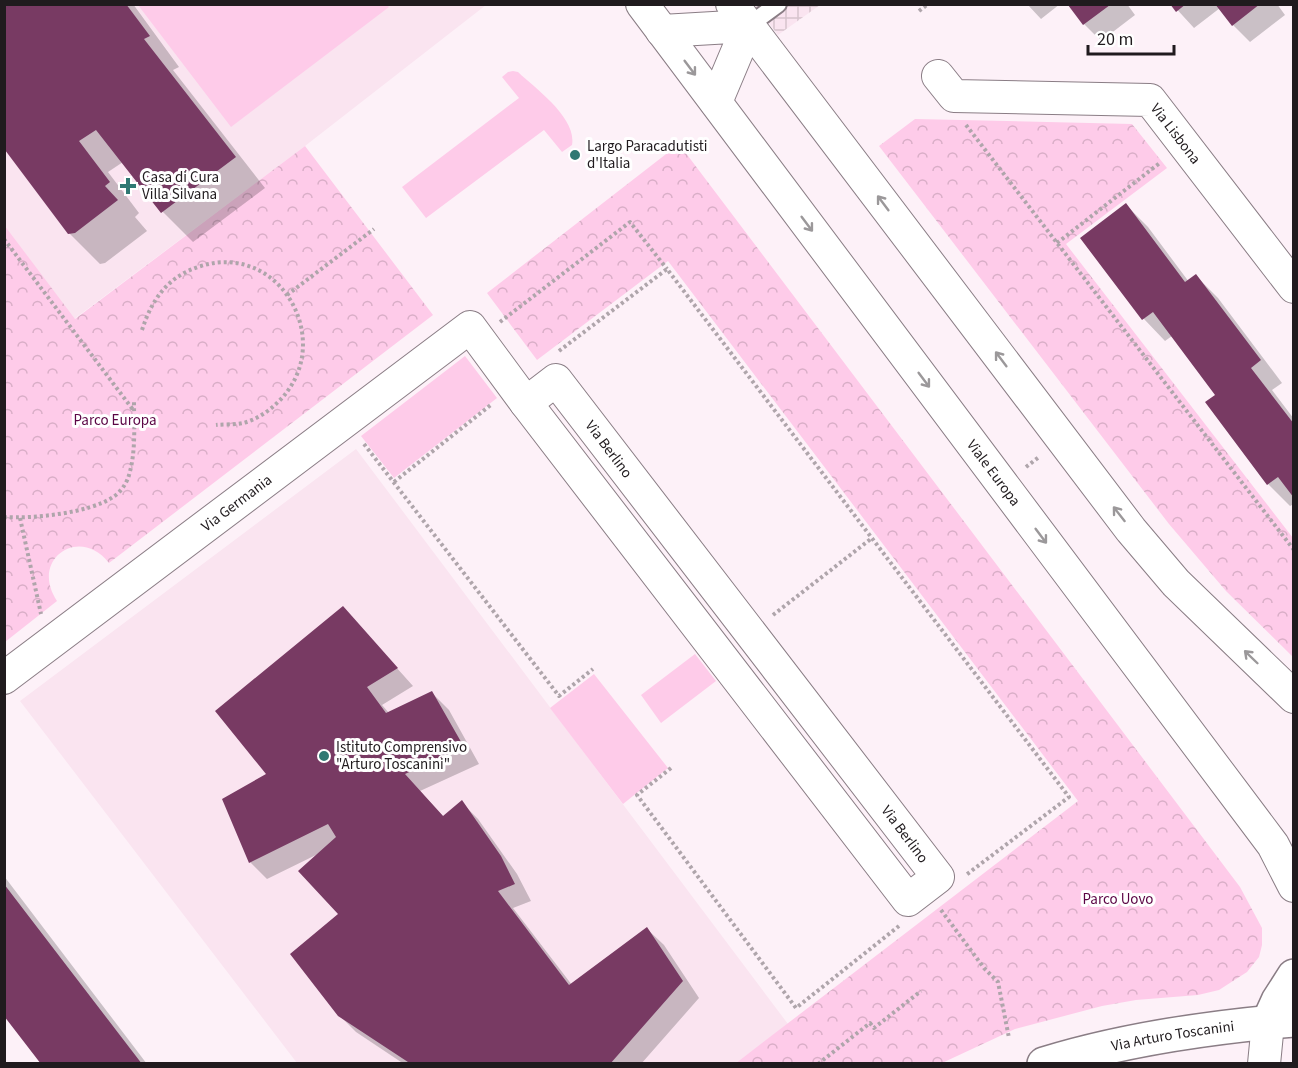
<svg xmlns="http://www.w3.org/2000/svg" width="1298" height="1068" font-family="'Source Sans 3',sans-serif">
<style>
.built{fill:#fae4f0}
.industrial{fill:url(#industrial-grid)}
.grass{fill:#fecbe9}
.park{fill:url(#park-crowns)}
.shadow{fill:#0003}
.building{fill:#783a63}
.lines{fill:none;stroke-linecap:round;stroke-linejoin:round}
.lane-casing{stroke:#8a7d85;stroke-width:20}
.street-casing{stroke:#8a7d85;stroke-width:34}
.secondary-casing{stroke:#8a7d85;stroke-width:36}
.path{stroke:#afa5ab;stroke-width:4;stroke-dasharray:3 3;stroke-linecap:butt}
.lane{stroke:#fff;stroke-width:16}
.street{stroke:#fff;stroke-width:32}
.secondary{stroke:#fff;stroke-width:33}
.oneway{stroke:#9b989a}
.poi-dot{fill:#2f7873;stroke:#fff;stroke-width:2}
.labels{text-anchor:middle;stroke-width:6;stroke-linejoin:round;paint-order:stroke}
.street-label{font-size:15px;fill:#201b1e;stroke:#fff}
.poi-label{font-size:15px;fill:#201b1e;stroke:#fff;text-anchor:start}
.park-label{font-size:15px;fill:#5b0545;stroke:#fff}
</style>
<defs>
<pattern id="industrial-grid" width="8" height="8" patternUnits="userSpaceOnUse" patternTransform="scale(1.5)"><rect width="8" height="8" fill="#fae4f0"/><path d="M0 4h8M4 0v8" fill="none" stroke="#d6c3cd"/></pattern>
<pattern id="park-crowns" width="20" height="18" patternUnits="userSpaceOnUse" patternTransform="scale(1.5)"><rect width="20" height="18" fill="#fecbe9"/><path d="M2 6a3 3 0 1 1 6 0M12 15a3 3 0 1 1 6 0" fill="none" stroke="#d9aec7"/></pattern>
</defs>
<rect width="100%" height="100%" fill="#fdf1f8"/>
<path class="built" d="M5,5H486L305,146L74,319L5,226Z
M356,449L788,1024L736,1063H297L20,701Z"/>
<path class="industrial" d="M755,5H820L778,35Z"/>
<path class="grass" d="M387,5L389,7L231,127L138,5Z
M513,71L518,72C536,89 577,118 572,145L562,152L544,130L426,218L402,187L519,98L502,77L508,72Z
M465,356L497,398L394,478L361,436Z
M695,654L716,681L661,723L641,695Z
M594,674L668,768L623,804L550,708Z"/>
<path class="park" d="M915,119L1132,124L1167,168L1066,244L1293,538V657L1226,591L1169,524L879,146Z
M679,144L1240,887L1262,928V945L1259,957L1247,972L1219,990L1198,995L1136,1000L1102,1006L1015,1029L942,1063H736L1078,801L668,261L537,360L487,293Z
M305,146L433,315L109,563C80,525 29,559 57,601L5,642V226L75,319Z"/>
<path class="shadow" d="M4,4H133L179,67L173,70L265,188L193,242L163,212L123,162L108,172L139,213L135,217L147,231L105,263L100,264L69,233L4,148Z
M1027,4H1060L1041,19Z
M1070,4H1127L1135,15L1101,41L1084,24Z
M1172,4H1277L1285,15L1250,42L1233,25L1220,8L1194,28Z
M1126,205L1148,227L1189,282L1196,276L1218,298L1282,383L1272,390L1294,419V504L1290,506L1268,484L1207,403L1217,395L1172,336L1165,341L1144,319L1083,238Z
M343,608L413,686L382,705L389,713L432,693L449,710L479,764L420,791L444,817L461,802L478,819L517,874L531,901L513,908L572,985L647,929L664,945L699,998L641,1064H404L356,1032L339,1015L340,914L318,854L267,879L250,862L268,774Z
M4,876L147,1064H42L4,1014Z"/>
<path class="building" d="M5,4H126L150,36L144,39L236,157L161,213L96,130L79,141L110,182L105,186L118,200L75,233L68,234L5,150Z
M1170,4H1186L1176,12Z
M1215,4H1260L1232,26Z
M1068,5H1110L1083,25Z
M1126,203L1185,282L1196,274L1261,360L1251,368L1294,424V498L1278,477L1267,485L1205,402L1215,395L1153,312L1142,320L1080,238Z
M343,606L398,668L367,687L386,713L432,691L464,747L405,774L443,816L462,800L501,856L515,884L498,891L569,985L647,927L683,981L610,1064H411L338,1016L290,954L338,914L298,871L336,837L328,824L249,863L222,799L266,774L215,711Z
M4,884L142,1064H41L4,1016Z"/>
<g class="lines">
<defs>
<path id="lane" d="M748,26L778,4"/>
<g id="street">
<path id="s1" d="M642,4L1273,845L1294,886"/>
<path d="M732,4L1131,530L1176,583L1294,697"/>
<path d="M662,31L748,26L716,102"/>
<path id="s2" d="M938,76L954,96L1150,100L1294,287"/>
<path d="M556,380L938,877L908,900L526,403Z"/>
<path id="s3" d="M4,678L470,327L526,403"/>
<path d="M1264,1064L1268,1023"/>
</g>
<g id="secondary">
<path d="M1268,1023L1278,1001L1294,976"/>
<path id="s4" d="M1044,1064C1125,1039 1210,1027 1294,1020"/>
</g>
</defs>
<use href="#lane" class="lane-casing"/>
<use href="#street" class="street-casing"/>
<use href="#secondary" class="secondary-casing"/>
<path class="path" d="M919,11L928,4
M966,125L1294,550
M4,239L134,411
M1057,243L1161,162
M287,295L374,229
M500,322L630,222L667,269
M142,330C152,299 168,276 201,266C281,241 338,344 278,402C269,411 256,420 243,423C235,425 224,424 216,425
M559,351L667,269L1069,797L966,875
M364,444L559,696L593,669
M1026,467L1039,457
M394,482L492,404
M4,517C32,519 90,513 113,497C120,493 127,483 129,475C136,452 134,425 134,401
M20,518L41,614
M773,615L872,538
M671,768L637,795L796,1008L899,926
M941,910L984,968L998,982L1009,1038
M818,1064L870,1023L874,1028L921,991"/>
<use href="#lane" class="lane"/>
<use href="#street" class="street"/>
<use href="#secondary" class="secondary"/>
</g>
<defs><path id="oneway-shaft" d="M-6 0H5M1.5-3L5.5 0L1.5 3" fill="none" stroke-width="1.6" stroke-linecap="round" stroke-linejoin="round" transform="scale(1.5)"/></defs>
<g class="oneway">
<use href="#oneway-shaft" transform="translate(690 68) rotate(53)"/>
<use href="#oneway-shaft" transform="translate(883 203) rotate(-127)"/>
<use href="#oneway-shaft" transform="translate(807 224) rotate(53)"/>
<use href="#oneway-shaft" transform="translate(1001 359) rotate(-127)"/>
<use href="#oneway-shaft" transform="translate(924 380) rotate(53)"/>
<use href="#oneway-shaft" transform="translate(1119 514) rotate(-128)"/>
<use href="#oneway-shaft" transform="translate(1041 536) rotate(53)"/>
<use href="#oneway-shaft" transform="translate(1251 657) rotate(-136)"/>
</g>
<g class="poi-dot">
<circle cx="575" cy="155" r="6"/>
<path d="M125 177h6v6h6v6h-6v6h-6v-6h-6v-6h6z"/>
<circle cx="324" cy="756" r="6"/>
</g>
<g class="labels">
<g class="street-label">
<text dy="5" stroke="none"><textPath href="#s2" startOffset="264">Via Lisbona</textPath></text>
<text transform="translate(609 449) rotate(53)" y="5">Via Berlino</text>
<text dy="5" stroke="none"><textPath href="#s1" startOffset="586">Viale Europa</textPath></text>
<text dy="5" stroke="none"><textPath href="#s3" startOffset="291">Via Germania</textPath></text>
<text transform="translate(905 834) rotate(53)" y="5">Via Berlino</text>
<text dy="5" stroke="none"><textPath href="#s4" startOffset="132">Via Arturo Toscanini</textPath></text>
</g>
<g class="poi-label">
<text x="587" y="151">Largo Paracadutisti<tspan x="587" dy="17">d'Italia</tspan></text>
<text x="142" y="182">Casa di Cura<tspan x="142" dy="17">Villa Silvana</tspan></text>
<text x="336" y="752">Istituto Comprensivo<tspan x="336" dy="17">"Arturo Toscanini"</tspan></text>
</g>
<g class="park-label">
<text x="115" y="425">Parco Europa</text>
<text x="1118" y="904">Parco Uovo</text>
</g>
</g>
<rect width="1298" height="1068" fill="none" stroke="#201b1e" stroke-width="12"/>
<path d="M1088 45v9h86v-9" fill="none" stroke="#201b1e" stroke-width="3"/>
<text x="1097" y="45" font-size="18" fill="#201b1e" stroke="#ffffff" stroke-width="4.5" paint-order="stroke">20 m</text>
</svg>
